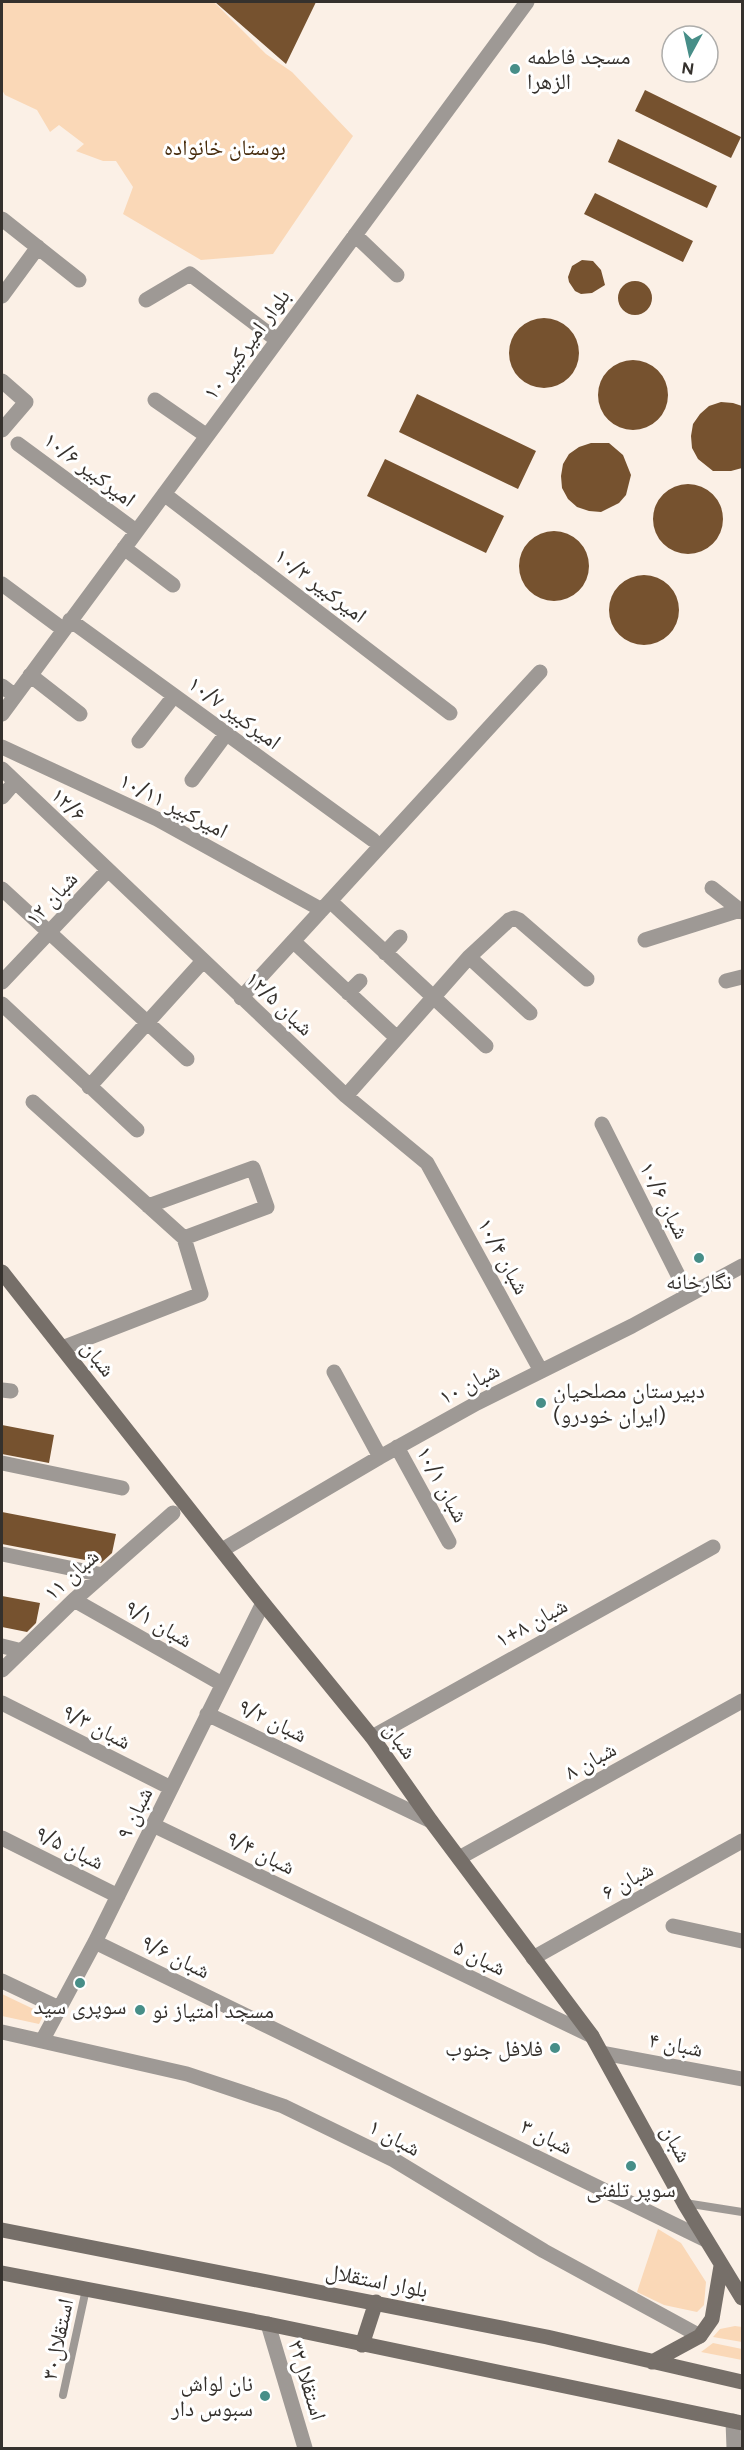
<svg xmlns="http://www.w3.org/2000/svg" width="744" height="2450" font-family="Figtree,'Noto Naskh Arabic',sans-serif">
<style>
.green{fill:#fad8b7}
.building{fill:#76522f}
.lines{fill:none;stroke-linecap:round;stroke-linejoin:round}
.lane{stroke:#9e9995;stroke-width:8}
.street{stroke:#9e9995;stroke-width:15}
.secondary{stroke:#766f69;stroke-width:15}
.poi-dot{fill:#478e88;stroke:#fff;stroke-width:2}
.labels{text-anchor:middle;stroke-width:6;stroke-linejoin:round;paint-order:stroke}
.poi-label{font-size:22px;fill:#35312d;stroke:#fff;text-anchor:start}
.park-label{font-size:22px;fill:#462b0c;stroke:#fff}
.street-label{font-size:22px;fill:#35312d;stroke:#fff}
</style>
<rect width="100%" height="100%" fill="#fbf0e6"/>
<path class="green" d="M2,2H214L266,54L292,72L353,136L273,254L201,260L123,214L133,187L116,161H103L76,151L84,144L59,125L50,132L37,110L5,95L2,90Z
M2,1994L44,2014L39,2024L2,2016Z
M658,2229L681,2243L706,2282L704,2305L697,2312L664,2305L637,2292Z
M735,2326L742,2327V2342L713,2337L720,2329Z
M713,2343L742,2349V2360L701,2352Z"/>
<path class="building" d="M215,2H316L286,64Z
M645,90L741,137L731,158L635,111Z
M618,139L717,186L707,208L608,162Z
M595,193L693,241L683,262L584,214Z
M582,260L593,261L601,270L605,285L592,293L581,294L575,291L569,282L568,277L572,266Z
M618 298a17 17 0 1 1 34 0a17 17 0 1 1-34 0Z
M509 353a35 35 0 1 1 70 0a35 35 0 1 1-70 0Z
M598 395a35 35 0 1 1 70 0a35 35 0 1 1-70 0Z
M417,394L536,451L518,489L399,432Z
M721,402L733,403L742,406V468L731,471H713L698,459L692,448L691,436L693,424L700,414L709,406Z
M591,443H609L623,455L631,475L626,495L619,503L601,512L589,511L577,507L568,499L562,488L561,476L563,464L569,454L579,447Z
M385,459L504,516L486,553L367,496Z
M653 519a35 35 0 1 1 70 0a35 35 0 1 1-70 0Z
M519 566a35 35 0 1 1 70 0a35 35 0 1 1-70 0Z
M609 610a35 35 0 1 1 70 0a35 35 0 1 1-70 0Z
M2,1425L54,1435L49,1463L2,1454Z
M2,1512L116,1534L112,1553L101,1563L2,1544Z
M2,1596L40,1603L36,1623L27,1632L2,1627Z"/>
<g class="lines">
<path class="lane" d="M685,2203L742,2212
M63,2395L86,2289"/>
<path class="street" d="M2,219L79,280
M355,235L397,275
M2,296L38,247
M146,300L190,274L277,340
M2,381L26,402L2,430
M155,400L207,436
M18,444L136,531
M164,494L450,713
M124,548L173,585
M2,584L64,630
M70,620L373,840
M30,675L80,714
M2,686L15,696
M2,714L527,2
M139,741L174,696
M2,747L157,819L322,910
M2,769L346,1096L427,1163L541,1371
M192,780L226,734
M2,797L14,783
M712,888L742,912
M2,889L187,1059
M330,901L486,1046
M645,940L740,910
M293,941L397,1038
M385,953L400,937
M469,957L530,1013
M726,981L742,977
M2,982L108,870
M348,993L360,981
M241,998L540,672
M2,1004L137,1130
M89,1087L203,961
M346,1096L469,957L509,920L514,918L519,920L587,979
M33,1102L184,1238L201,1294L62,1348
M602,1124L688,1295
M148,1206L253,1168L267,1207L184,1238
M334,1372L380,1457
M2,1390L11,1391
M397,1447L449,1542
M2,1463L122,1488
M222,1550L380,1457L477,1403L632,1326L742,1266
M2,1554L103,1575
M74,1600L222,1684
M2,1646L22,1651
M2,1670L74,1600L173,1513
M2,1703L171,1788
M207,1714L431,1821
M372,1737L713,1547
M153,1825L592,2036
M2,1838L118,1896
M459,1858L742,1701
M673,1926L742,1941
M95,1942L706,2240
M533,1958L742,1841
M2,1981L59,2008
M2,2032L187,2074L283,2106L394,2160L544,2251L700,2336
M42,2041L95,1942L263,1603
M602,2053L742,2079
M268,2324L305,2448
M733,2421L734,2448"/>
<path class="secondary" d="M2,1272L263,1603L372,1737L431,1821L592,2036L684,2203L742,2298
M2,2230L547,2337L742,2382
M2,2273L268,2324L742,2423
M362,2345L376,2302
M652,2362L700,2336L712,2319L721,2266"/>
</g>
<g class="poi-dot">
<circle cx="515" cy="69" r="6"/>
<circle cx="699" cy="1258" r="6"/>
<circle cx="541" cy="1403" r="6"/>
<circle cx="80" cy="1983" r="6"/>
<circle cx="140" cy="2010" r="6"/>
<circle cx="555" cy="2048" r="6"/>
<circle cx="631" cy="2166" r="6"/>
<circle cx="265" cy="2396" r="6"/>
</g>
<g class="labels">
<g class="poi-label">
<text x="527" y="64">مسجد فاطمه<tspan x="527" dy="25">الزهرا</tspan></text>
<text x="699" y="1289" text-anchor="middle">نگارخانه</text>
<text x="553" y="1398">دبیرستان مصلحیان<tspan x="553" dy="25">(ایران خودرو)</tspan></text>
<text x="80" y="2014" text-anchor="middle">سوپری سید</text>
<text x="152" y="2018">مسجد امتیاز نو</text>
<text x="543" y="2056" text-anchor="end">فلافل جنوب</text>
<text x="631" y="2197" text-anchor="middle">سوپر تلفنی</text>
<text x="253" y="2391" text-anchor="end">نان لواش<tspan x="253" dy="25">سبوس دار</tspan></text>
</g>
<g class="park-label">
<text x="225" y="155">بوستان خانواده</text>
</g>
<g class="street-label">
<text transform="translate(246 344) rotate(-54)" y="8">۱۰ بلوار امیرکبیر</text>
<text transform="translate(90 469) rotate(37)" y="8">۱۰/۶ امیرکبیر</text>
<text transform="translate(321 585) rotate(37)" y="8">۱۰/۳ امیرکبیر</text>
<text transform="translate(235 712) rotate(36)" y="8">۱۰/۷ امیرکبیر</text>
<text transform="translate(69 804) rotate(43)" y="8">۱۲/۶</text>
<text transform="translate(174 805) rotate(27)" y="8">۱۰/۱۱ امیرکبیر</text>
<text transform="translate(51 898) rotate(-47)" y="8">۱۲ شبان</text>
<text transform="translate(280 1003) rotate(43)" y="8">۱۲/۵ شبان</text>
<text transform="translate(665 1200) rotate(63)" y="8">۱۰/۶ شبان</text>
<text transform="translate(504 1256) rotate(61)" y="8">۱۰/۴ شبان</text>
<text transform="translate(99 1358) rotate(52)" y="8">شبان</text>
<text transform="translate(469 1383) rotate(-28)" y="8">۱۰ شبان</text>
<text transform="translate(443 1484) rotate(61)" y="8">۱۰/۱ شبان</text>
<text transform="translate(71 1574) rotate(-42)" y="8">۱۱ شبان</text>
<text transform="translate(531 1622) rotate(-29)" y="8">۱+۸ شبان</text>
<text transform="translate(159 1623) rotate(30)" y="8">۹/۱ شبان</text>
<text transform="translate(273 1720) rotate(26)" y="8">۹/۲ شبان</text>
<text transform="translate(97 1726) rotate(27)" y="8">۹/۳ شبان</text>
<text transform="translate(401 1740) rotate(54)" y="8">شبان</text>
<text transform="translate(590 1760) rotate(-29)" y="8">۸ شبان</text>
<text transform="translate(134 1813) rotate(-64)" y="8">۹ شبان</text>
<text transform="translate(70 1847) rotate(26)" y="8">۹/۵ شبان</text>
<text transform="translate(261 1852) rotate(26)" y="8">۹/۴ شبان</text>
<text transform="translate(627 1880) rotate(-29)" y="8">۶ شبان</text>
<text transform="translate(176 1956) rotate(26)" y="8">۹/۶ شبان</text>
<text transform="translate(480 1957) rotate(26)" y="8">۵ شبان</text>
<text transform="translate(676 2044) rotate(11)" y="8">۴ شبان</text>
<text transform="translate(547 2136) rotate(26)" y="8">۳ شبان</text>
<text transform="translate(395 2137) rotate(28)" y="8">۱ شبان</text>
<text transform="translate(677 2143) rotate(61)" y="8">شبان</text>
<text transform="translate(377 2280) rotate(11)" y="8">بلوار استقلال</text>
<text transform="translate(57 2339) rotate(-78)" y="8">استقلال۳۰</text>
<text transform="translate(308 2380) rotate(73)" y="8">استقلال۳۲</text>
</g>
</g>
<rect width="744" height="2450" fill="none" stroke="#35312d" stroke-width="6"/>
<g transform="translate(690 54) rotate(188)"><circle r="28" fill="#ffffff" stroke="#aeadab" stroke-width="1.5"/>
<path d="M0-4.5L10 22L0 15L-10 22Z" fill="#478e88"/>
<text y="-9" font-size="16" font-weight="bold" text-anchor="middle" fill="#35312d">N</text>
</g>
</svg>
